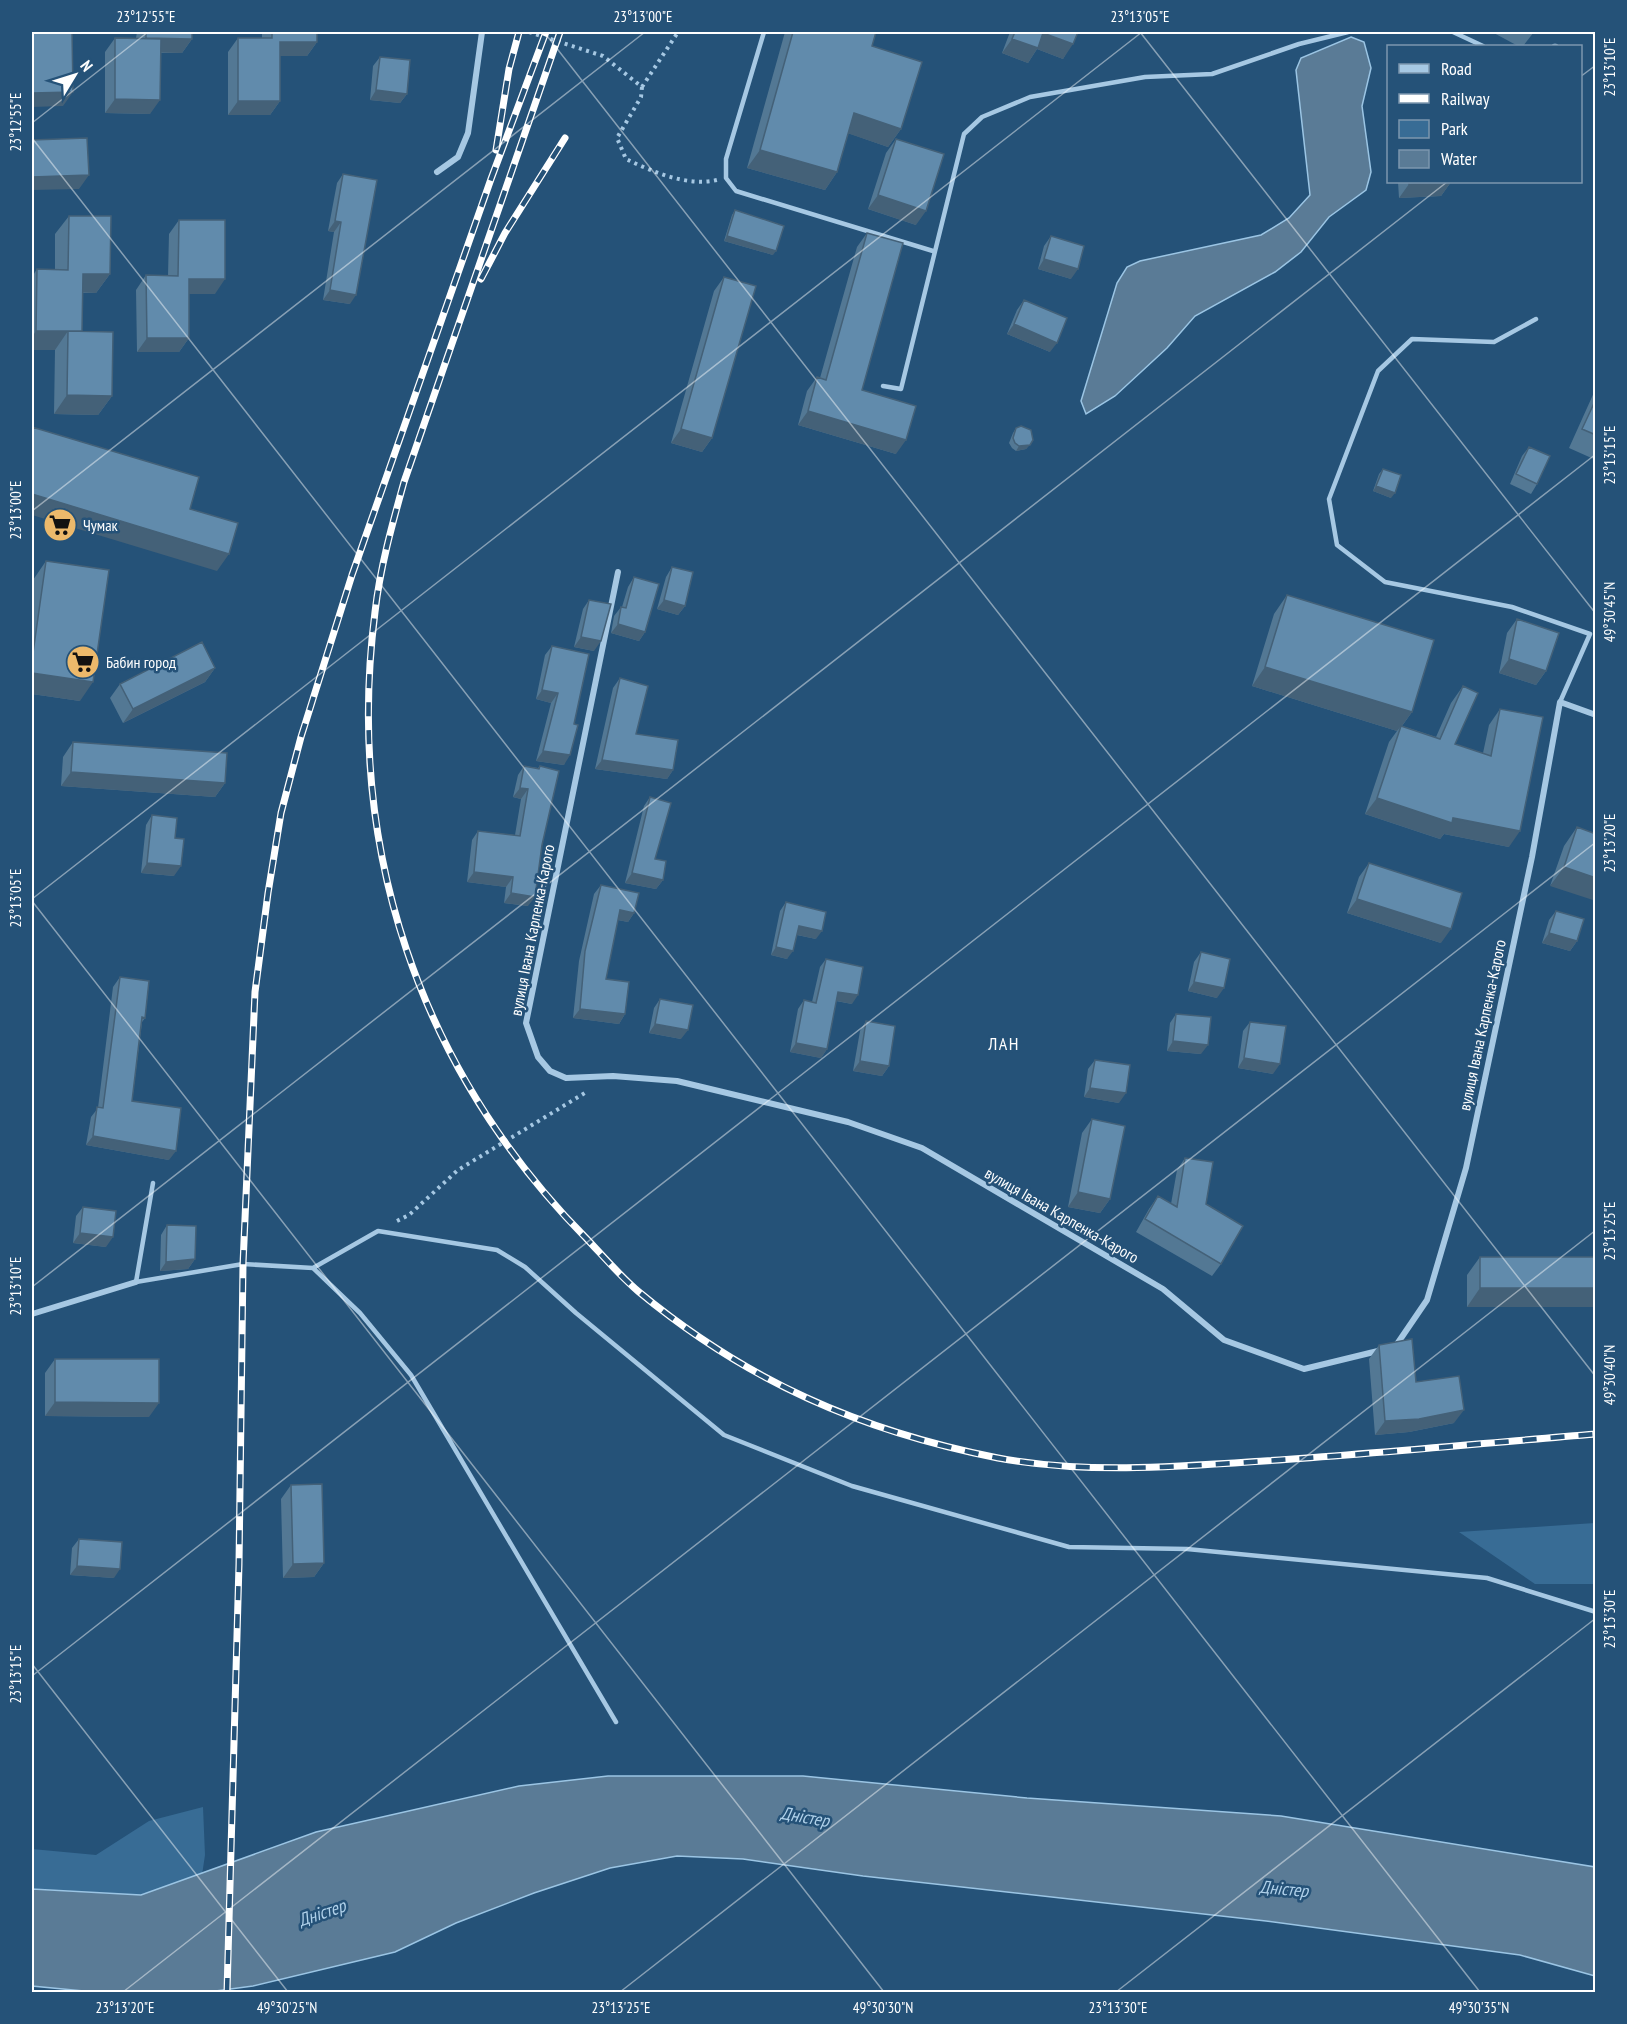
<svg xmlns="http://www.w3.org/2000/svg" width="1627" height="2024" font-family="'PT Sans Narrow',sans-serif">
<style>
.green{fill:#386c95}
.water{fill:#5a7b96;stroke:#9bc5e4;stroke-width:1.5}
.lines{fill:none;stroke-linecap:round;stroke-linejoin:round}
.path{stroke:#a6c8e3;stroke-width:4;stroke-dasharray:3 4.5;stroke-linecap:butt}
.service{stroke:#a6c8e3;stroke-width:4.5}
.minor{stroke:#a6c8e3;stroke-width:6}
.rail-casing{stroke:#fff;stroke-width:7}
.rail{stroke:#255278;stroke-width:4.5;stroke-dasharray:14;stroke-linecap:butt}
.wall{fill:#537894}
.shaded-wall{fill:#446178}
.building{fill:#618bac;stroke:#446178;stroke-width:1.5}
.ticks{fill:none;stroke:#fff;stroke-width:1.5;stroke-opacity:0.45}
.labels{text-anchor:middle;stroke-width:5;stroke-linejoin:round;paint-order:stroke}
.poi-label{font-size:16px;fill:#fff;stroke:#255278;text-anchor:start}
.street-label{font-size:16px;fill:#fff;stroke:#255278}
.neighbourhood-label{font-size:18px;letter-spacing:1.5px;fill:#fff;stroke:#255278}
.water-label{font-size:18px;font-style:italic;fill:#b1d2eb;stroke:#255278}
.neatline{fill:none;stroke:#fff;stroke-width:2}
.ticks-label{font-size:15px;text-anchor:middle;fill:#fff}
</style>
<rect width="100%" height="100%" fill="#255278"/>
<path class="green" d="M1595,1523V1584H1535L1459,1532Z
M203,1807L205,1855L202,1875L141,1895L32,1889V1849L96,1855L149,1821Z"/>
<path class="water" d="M1351,37L1364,42L1371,68L1362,106L1371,172L1366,190L1329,217L1301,252L1275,272L1195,316L1167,348L1115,396L1086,414L1081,401L1117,283L1127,267L1140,261L1261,235L1289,218L1310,195L1296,70L1301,58Z
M608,1776H803L1027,1798L1281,1816L1595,1867V1976L1520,1955L1266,1921L863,1876L743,1859L677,1856L610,1868L534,1893L456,1923L395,1952L253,1986L208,1992H94L32,1986V1889L141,1895L316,1832L519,1786Z"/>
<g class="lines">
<path class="path" d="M529,32L603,56L642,87L641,97L617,138L626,159C653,172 688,187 717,180
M642,87L678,32
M397,1221L409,1215L458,1170L588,1091"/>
<path class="service" d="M764,32L726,159V178L736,191L933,251
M1453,32L1483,46
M1554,46H1556
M1536,319L1494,342L1412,339L1378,371L1329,499L1337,545L1385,582L1512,607L1590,634L1560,702
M883,386L901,389L964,134L982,117L1030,97L1145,77L1212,74L1299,44L1348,32
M153,1183L136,1282L243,1264L313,1268L378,1231L497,1250L525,1267L576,1313L724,1435L852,1486L1069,1547L1187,1549L1487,1578L1596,1612
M313,1268L360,1313L411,1375L616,1722"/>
<path class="minor" d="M437,172L458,157L468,133L482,32
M618,572L526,1023L538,1057L550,1071L566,1078L613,1076L677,1081L848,1122L922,1148L1163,1289L1224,1340L1304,1369L1382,1350
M32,1314L136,1282
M1395,1347L1427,1300L1466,1168L1532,857L1560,702L1596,715"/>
<defs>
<path id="rail" d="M560,32L404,482C392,525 380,568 375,612C345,848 419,1069 586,1238C603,1256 620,1276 639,1292C747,1381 861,1431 998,1458C1085,1474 1176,1467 1264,1461C1374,1454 1485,1443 1596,1434
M496,150L509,69L519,32
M481,279L505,233L565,138
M227,1992L239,1564L243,1264L255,992L268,893L281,813L301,737L352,575L491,179L546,32"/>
</defs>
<use href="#rail" class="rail-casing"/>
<use href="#rail" class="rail"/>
</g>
<path class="wall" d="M137,32H192V39L182,53H161L150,114L105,113V52L115,38H136Z
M262,32H317V42L307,56H280V101L270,115H228V52L238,38H262Z
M785,32H876L872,46L901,129L888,147L848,133L837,172L825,190L747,168Z
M1010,32H1078L1063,59L1037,49L1028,63L1002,53Z
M1492,32H1534L1523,46H1518Z
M1588,32H1596V36Z
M380,57L407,94L400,103L370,100L373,66Z
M896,139L916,225L868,209L886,153Z
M343,174L350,304L323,300L334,232L328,231L337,183Z
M1398,182H1451L1441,196L1399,198Z
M735,210L773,255L724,241L732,215Z
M69,216L110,274L96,293H83L82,331L112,396L98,415L54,414L55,350H32V277L37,269H55V234Z
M179,220L215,294H189V338L179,352H137L136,290L146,275L168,276L169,234Z
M867,233L862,390L896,454L798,425L807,391L817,377L820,378L857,247Z
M1051,236L1071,279L1038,269L1044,246Z
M724,277L712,438L702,452L671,443L714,291Z
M1024,300L1050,352L1007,334L1017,310Z
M1596,388V460L1569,448Z
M1016,428L1033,440L1026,449L1016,451L1012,448L1009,443L1013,433Z
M1529,447L1537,484L1531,494L1510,484L1522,456Z
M1383,469L1391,498L1373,491L1379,474Z
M46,561L80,701L32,694V589L33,580Z
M672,567L685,606L678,615L657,609L666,577Z
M634,577L645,632L639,641L611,633L614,616L621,607H622L628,587Z
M1287,595L1412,712L1402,726L1436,737L1451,703L1463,686L1455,744L1483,753L1489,725L1500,709L1509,847L1444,834L1440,839L1365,814L1389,742L1397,731L1252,686L1274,614Z
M589,600L594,651L574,647L583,609Z
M1517,619L1546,671L1536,685L1499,673L1507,633Z
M552,646L574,724L564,765L536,761L551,703L536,699L545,655Z
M215,668L205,682L123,723L110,698L120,684Z
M620,678L636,734L673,770L667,779L595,769L613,688Z
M73,742L225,783L215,797L61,786L63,757Z
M524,766L538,768L540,766L528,906L504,903L506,887L467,882L472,840L478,831L515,835L521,799L513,797L518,775Z
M650,797L655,859L663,880L656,889L625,883L644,806Z
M152,815L175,838L174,876L141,873L146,825Z
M1577,827L1596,834L1550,886L1564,846Z
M1369,863L1441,943L1347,913L1359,877Z
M601,885L634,913L628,922L618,920L606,979L625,1014L619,1024L573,1018L579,961L594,894Z
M786,902L816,939L797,935L787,959L771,955L780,911Z
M1556,911L1577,941L1570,951L1542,943L1549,920Z
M1201,952L1217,998L1188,991L1194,962Z
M826,959L852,1004L836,1001L827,1049L821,1058L790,1052L798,1009L804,1000L812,1002L820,967Z
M120,977L145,1018L142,1022L132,1101L169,1160L86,1145L91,1117L98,1108L113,987Z
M660,999L681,1039L649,1033L654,1008Z
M1176,1014L1201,1054L1167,1051L1170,1023Z
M866,1021L889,1066L882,1076L853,1071L860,1031Z
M1250,1022L1273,1074L1238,1068L1243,1031Z
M1095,1060L1119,1103L1084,1097L1088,1069Z
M1092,1119L1110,1199L1100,1213L1068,1207L1082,1133Z
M1185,1158L1206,1204L1221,1264L1212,1276L1136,1232L1149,1209L1158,1196L1171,1204L1177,1170Z
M83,1207L106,1247L73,1243L76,1216Z
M167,1225L195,1259L188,1269L160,1271L161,1235Z
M1480,1257H1596V1307H1467V1275Z
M1379,1345L1416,1382L1454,1423L1409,1432L1375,1435L1369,1359Z
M55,1359L149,1417L45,1416V1373Z
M291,1485L324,1563L314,1577L283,1578L281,1499Z
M79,1539L114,1578L70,1575L72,1548Z"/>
<path class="shaded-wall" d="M1043,33L1073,44L1063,59L1037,49L1028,63L1002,53L1012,39Z
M146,38L192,39L182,53L136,52Z
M280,42H317L307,56H270Z
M376,90L407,94L400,103L370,100Z
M73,92L63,106L32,107V93Z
M115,99L160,100L150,114L105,113Z
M238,101H280L270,115H228Z
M854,113L901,129L888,147L841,131Z
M760,150L837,172L825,190L747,168Z
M89,175L79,189L32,190V177Z
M1451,182L1441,196L1399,198L1409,184Z
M878,195L926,211L916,225L868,209Z
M335,221L341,222L334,232L328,231Z
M727,236L776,251L773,255L724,241Z
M1044,259L1078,269L1071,279L1038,269Z
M83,274H110L96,293L70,292Z
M189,279H225L215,294H179Z
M330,290L356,295L350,304L323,300Z
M1014,324L1057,343L1050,352L1007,334Z
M36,331H82H68L55,350H32V337Z
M147,338H189L179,352H137Z
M67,395L112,396L98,415L54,414Z
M808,411L906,440L896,454L798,425Z
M681,429L712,438L702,452L671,443Z
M1030,445L1026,449L1016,451L1019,446Z
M1376,486L1395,493L1391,498L1373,491Z
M32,494L229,554L217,571L32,515Z
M664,600L685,606L678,615L657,609Z
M618,624L645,632L639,641L611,633Z
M581,637L601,641L594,651L574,647Z
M1509,659L1546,671L1536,685L1499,673Z
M1265,667L1412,712L1399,730L1401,726L1397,731L1252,686Z
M215,668L205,682L123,723L133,709Z
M32,673L93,682L80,701L32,694Z
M542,690L558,693L551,703L536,699Z
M543,751L570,755L564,765L536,761Z
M602,760L673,770L667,779L595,769Z
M71,772L225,783L215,797L61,786Z
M520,788L528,789L521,799L513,797Z
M1377,798L1453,818L1520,831L1509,847L1444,834L1440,839L1365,814Z
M147,863L181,866L174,876L141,873Z
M1564,867L1596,878V901L1550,886Z
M474,872L513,877L506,887L467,882Z
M632,873L663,880L656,889L625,883Z
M511,893L535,897L528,906L504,903Z
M1357,899L1451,929L1441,943L1347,913Z
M620,910L634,913L628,922L613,919Z
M799,926L822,931L816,939L793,934Z
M1549,933L1577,941L1570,951L1542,943Z
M776,947L793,951L787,959L771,955Z
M1194,982L1224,988L1217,998L1188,991Z
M838,992L858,995L852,1004L832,1000Z
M580,1009L625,1014L619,1024L573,1018Z
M655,1024L688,1030L681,1039L649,1033Z
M1173,1041L1208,1045L1201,1054L1167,1051Z
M796,1043L827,1049L821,1058L790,1052Z
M1244,1058L1280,1064L1273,1074L1238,1068Z
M860,1061L889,1066L882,1076L853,1071Z
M1090,1088L1126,1093L1119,1103L1084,1097Z
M93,1136L176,1151L169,1160L86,1145Z
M1078,1192L1110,1199L1100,1213L1068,1207Z
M80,1233L113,1237L106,1247L73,1243Z
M195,1259L188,1269L160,1271L166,1262Z
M1480,1288H1596V1307H1467Z
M55,1402L159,1403L149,1417L45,1416Z
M1464,1410L1454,1423L1409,1432L1375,1435L1385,1421Z
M324,1563L314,1577L283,1578L293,1564Z
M77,1566L120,1569L114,1578L70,1575Z"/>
<path class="building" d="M32,32H72L73,92L32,93Z
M146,32H192V39L146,38Z
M272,32H317V42H280V101H238V38H272Z
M793,32H876L872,46L922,62L901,129L854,113L837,172L760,150Z
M1015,32H1078L1073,44L1043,33L1038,48L1012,39Z
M115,38L161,39L160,100L115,99Z
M380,57L410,60L407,94L376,90Z
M87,138L89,175L32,177V140Z
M896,139L944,154L926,211L878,195Z
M343,174L377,180L356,295L330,290L341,222L335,221Z
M1409,182H1451L1409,184Z
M735,210L784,226L776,251L727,236Z
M69,216H111L110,274H83L82,331H36L37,269L68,270Z
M179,220H225V279H189V338H147L146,275L178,276Z
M867,233L903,243L862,390L916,406L906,440L808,411L817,377L826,380Z
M1051,236L1084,246L1078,269L1044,259Z
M724,277L756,286L712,438L681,429Z
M1024,300L1067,318L1057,343L1014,324Z
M68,331L113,332L112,396L67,395Z
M1596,399V435L1582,429Z
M1021,426L1031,430L1033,440L1030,445L1019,446L1015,443L1013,438L1016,428Z
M32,427L199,477L190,509L238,523L229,554L32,494Z
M1529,447L1550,456L1537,484L1516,474Z
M1383,469L1401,475L1395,493L1376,486Z
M46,561L109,570L93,682L32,673V660Z
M672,567L693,572L685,606L664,600Z
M634,577L659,584L645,632L618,624L621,607L626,608Z
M1287,595L1434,640L1412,712L1265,667Z
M589,600L611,604L601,641L581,637Z
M1517,619L1559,633L1546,671L1509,659Z
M202,642L215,668L133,709L120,684Z
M552,646L589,654L574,724L578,725L570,755L543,751L558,693L542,690Z
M620,678L648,686L636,734L678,740L673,770L602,760Z
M1463,686L1478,693L1455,744L1491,756L1500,709L1543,717L1520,831L1453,818L1452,823L1377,798L1401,726L1440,739Z
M73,742L227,753L225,783L71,772Z
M524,766L539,769L540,766L559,771L542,845L535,897L511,893L513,877L474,872L478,831L520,836L528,789L520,788Z
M650,797L671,803L655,859L666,861L663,880L632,873Z
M152,815L177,818L175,838L184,839L181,866L147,863Z
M1577,827L1596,834V878L1564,867Z
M1369,863L1462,893L1451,929L1357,899Z
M601,885L639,893L634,913L620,910L606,979L629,982L625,1014L580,1009L585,951Z
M786,902L826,912L822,931L799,926L793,951L776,947Z
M1556,911L1584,919L1577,941L1549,933Z
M1201,952L1230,959L1224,988L1194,982Z
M826,959L863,967L858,995L838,992L827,1049L796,1043L804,1000L816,1003Z
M120,977L149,981L145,1018L142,1017L132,1101L181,1108L176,1151L93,1136L97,1107L103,1108Z
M660,999L693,1005L688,1030L655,1024Z
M1176,1014L1211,1017L1208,1045L1173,1041Z
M866,1021L895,1026L889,1066L860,1061Z
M1250,1022L1286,1026L1280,1064L1244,1058Z
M1095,1060L1130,1065L1126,1093L1090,1088Z
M1092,1119L1125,1126L1110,1199L1078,1192Z
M1185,1158L1213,1162L1206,1204L1243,1226L1221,1264L1145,1219L1158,1196L1177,1207Z
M83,1207L116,1211L113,1237L80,1233Z
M167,1225L196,1226L195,1259L166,1262Z
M1480,1257H1596V1288H1480Z
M1412,1339L1416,1382L1459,1376L1464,1410L1419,1419L1385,1421L1379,1345Z
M55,1359H159V1403L55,1402Z
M322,1484L324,1563L293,1564L291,1485Z
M79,1539L122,1542L120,1569L77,1566Z"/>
<path class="ticks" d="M544,32L1596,1377M1140,32L1596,614M1580,77L1596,65M32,123L148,32M32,138L1480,1992M32,511L645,32M32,899L1142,32M32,901L884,1992M32,1287L1447,182M32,1664L288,1992M32,1676L1596,454M123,1992L1596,842M620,1992L1596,1230M1116,1992L1596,1618"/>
<defs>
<symbol id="supermarket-disc" viewBox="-11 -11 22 22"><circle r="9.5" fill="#ecb96b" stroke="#255278"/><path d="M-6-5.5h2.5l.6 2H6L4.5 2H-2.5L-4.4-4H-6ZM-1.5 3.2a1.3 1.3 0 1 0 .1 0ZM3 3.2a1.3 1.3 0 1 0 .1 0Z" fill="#111"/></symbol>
</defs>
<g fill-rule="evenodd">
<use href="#supermarket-disc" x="41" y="506" width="38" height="38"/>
<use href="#supermarket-disc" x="64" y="643" width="38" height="38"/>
</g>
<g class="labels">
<g class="poi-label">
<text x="83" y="531">Чумак</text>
<text x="106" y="668">Бабин город</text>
</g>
<g class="street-label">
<text transform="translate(532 930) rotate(-79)" y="6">вулиця Івана Карпенка-Карого</text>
<text transform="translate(1482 1025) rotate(-78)" y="6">вулиця Івана Карпенка-Карого</text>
<text transform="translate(1062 1215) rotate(30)" y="6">вулиця Івана Карпенка-Карого</text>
</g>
<g class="neighbourhood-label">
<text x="1004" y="1050">ЛАН</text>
</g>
<g class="water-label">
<text transform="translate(805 1817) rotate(10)" y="6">Дністер</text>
<text transform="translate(1284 1889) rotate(5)" y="6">Дністер</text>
<text transform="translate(322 1913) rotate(-19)" y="6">Дністер</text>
</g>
</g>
<rect width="1627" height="2024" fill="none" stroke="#255278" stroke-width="66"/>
<rect x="1387" y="45" width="195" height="138" fill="#255278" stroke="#7c97ae" stroke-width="1.5"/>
<rect x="1399" y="64" width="30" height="9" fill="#a6c8e3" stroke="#7c97ae" stroke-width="1.5"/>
<text x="1441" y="75" font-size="18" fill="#ffffff">Road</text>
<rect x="1399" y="94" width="30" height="9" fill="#ffffff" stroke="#7c97ae" stroke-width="1.5"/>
<text x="1441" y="105" font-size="18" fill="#ffffff">Railway</text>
<rect x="1399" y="120" width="30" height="18" fill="#386c95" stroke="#7c97ae" stroke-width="1.5"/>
<text x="1441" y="135" font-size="18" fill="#ffffff">Park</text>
<rect x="1399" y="150" width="30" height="18" fill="#5a7b96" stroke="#7c97ae" stroke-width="1.5"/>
<text x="1441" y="165" font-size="18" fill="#ffffff">Water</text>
<g transform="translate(75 75) rotate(52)" stroke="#255278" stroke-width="4.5" paint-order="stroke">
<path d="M0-4.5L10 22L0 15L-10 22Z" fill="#ffffff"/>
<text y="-9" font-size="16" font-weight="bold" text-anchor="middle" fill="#ffffff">N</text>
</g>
<rect x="33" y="33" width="1561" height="1958" class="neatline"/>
<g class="ticks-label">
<text x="146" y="22">23°12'55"E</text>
<text x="643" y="22">23°13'00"E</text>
<text x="1140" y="22">23°13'05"E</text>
<text transform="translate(1610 67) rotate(-90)" y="5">23°13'10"E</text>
<text transform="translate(16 122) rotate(-90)" y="5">23°12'55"E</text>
<text transform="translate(1610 455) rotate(-90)" y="5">23°13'15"E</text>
<text transform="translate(16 510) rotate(-90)" y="5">23°13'00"E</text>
<text transform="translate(1610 612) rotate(-90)" y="5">49°30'45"N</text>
<text transform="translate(1610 843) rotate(-90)" y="5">23°13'20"E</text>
<text transform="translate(16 898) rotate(-90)" y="5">23°13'05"E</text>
<text transform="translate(1610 1231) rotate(-90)" y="5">23°13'25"E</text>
<text transform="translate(16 1286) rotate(-90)" y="5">23°13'10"E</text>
<text transform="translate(1610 1375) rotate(-90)" y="5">49°30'40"N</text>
<text transform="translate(1610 1619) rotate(-90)" y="5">23°13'30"E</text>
<text transform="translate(16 1674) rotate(-90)" y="5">23°13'15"E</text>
<text x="125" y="2013">23°13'20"E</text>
<text x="287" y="2013">49°30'25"N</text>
<text x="621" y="2013">23°13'25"E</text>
<text x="883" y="2013">49°30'30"N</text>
<text x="1118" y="2013">23°13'30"E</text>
<text x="1479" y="2013">49°30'35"N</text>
</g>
</svg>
